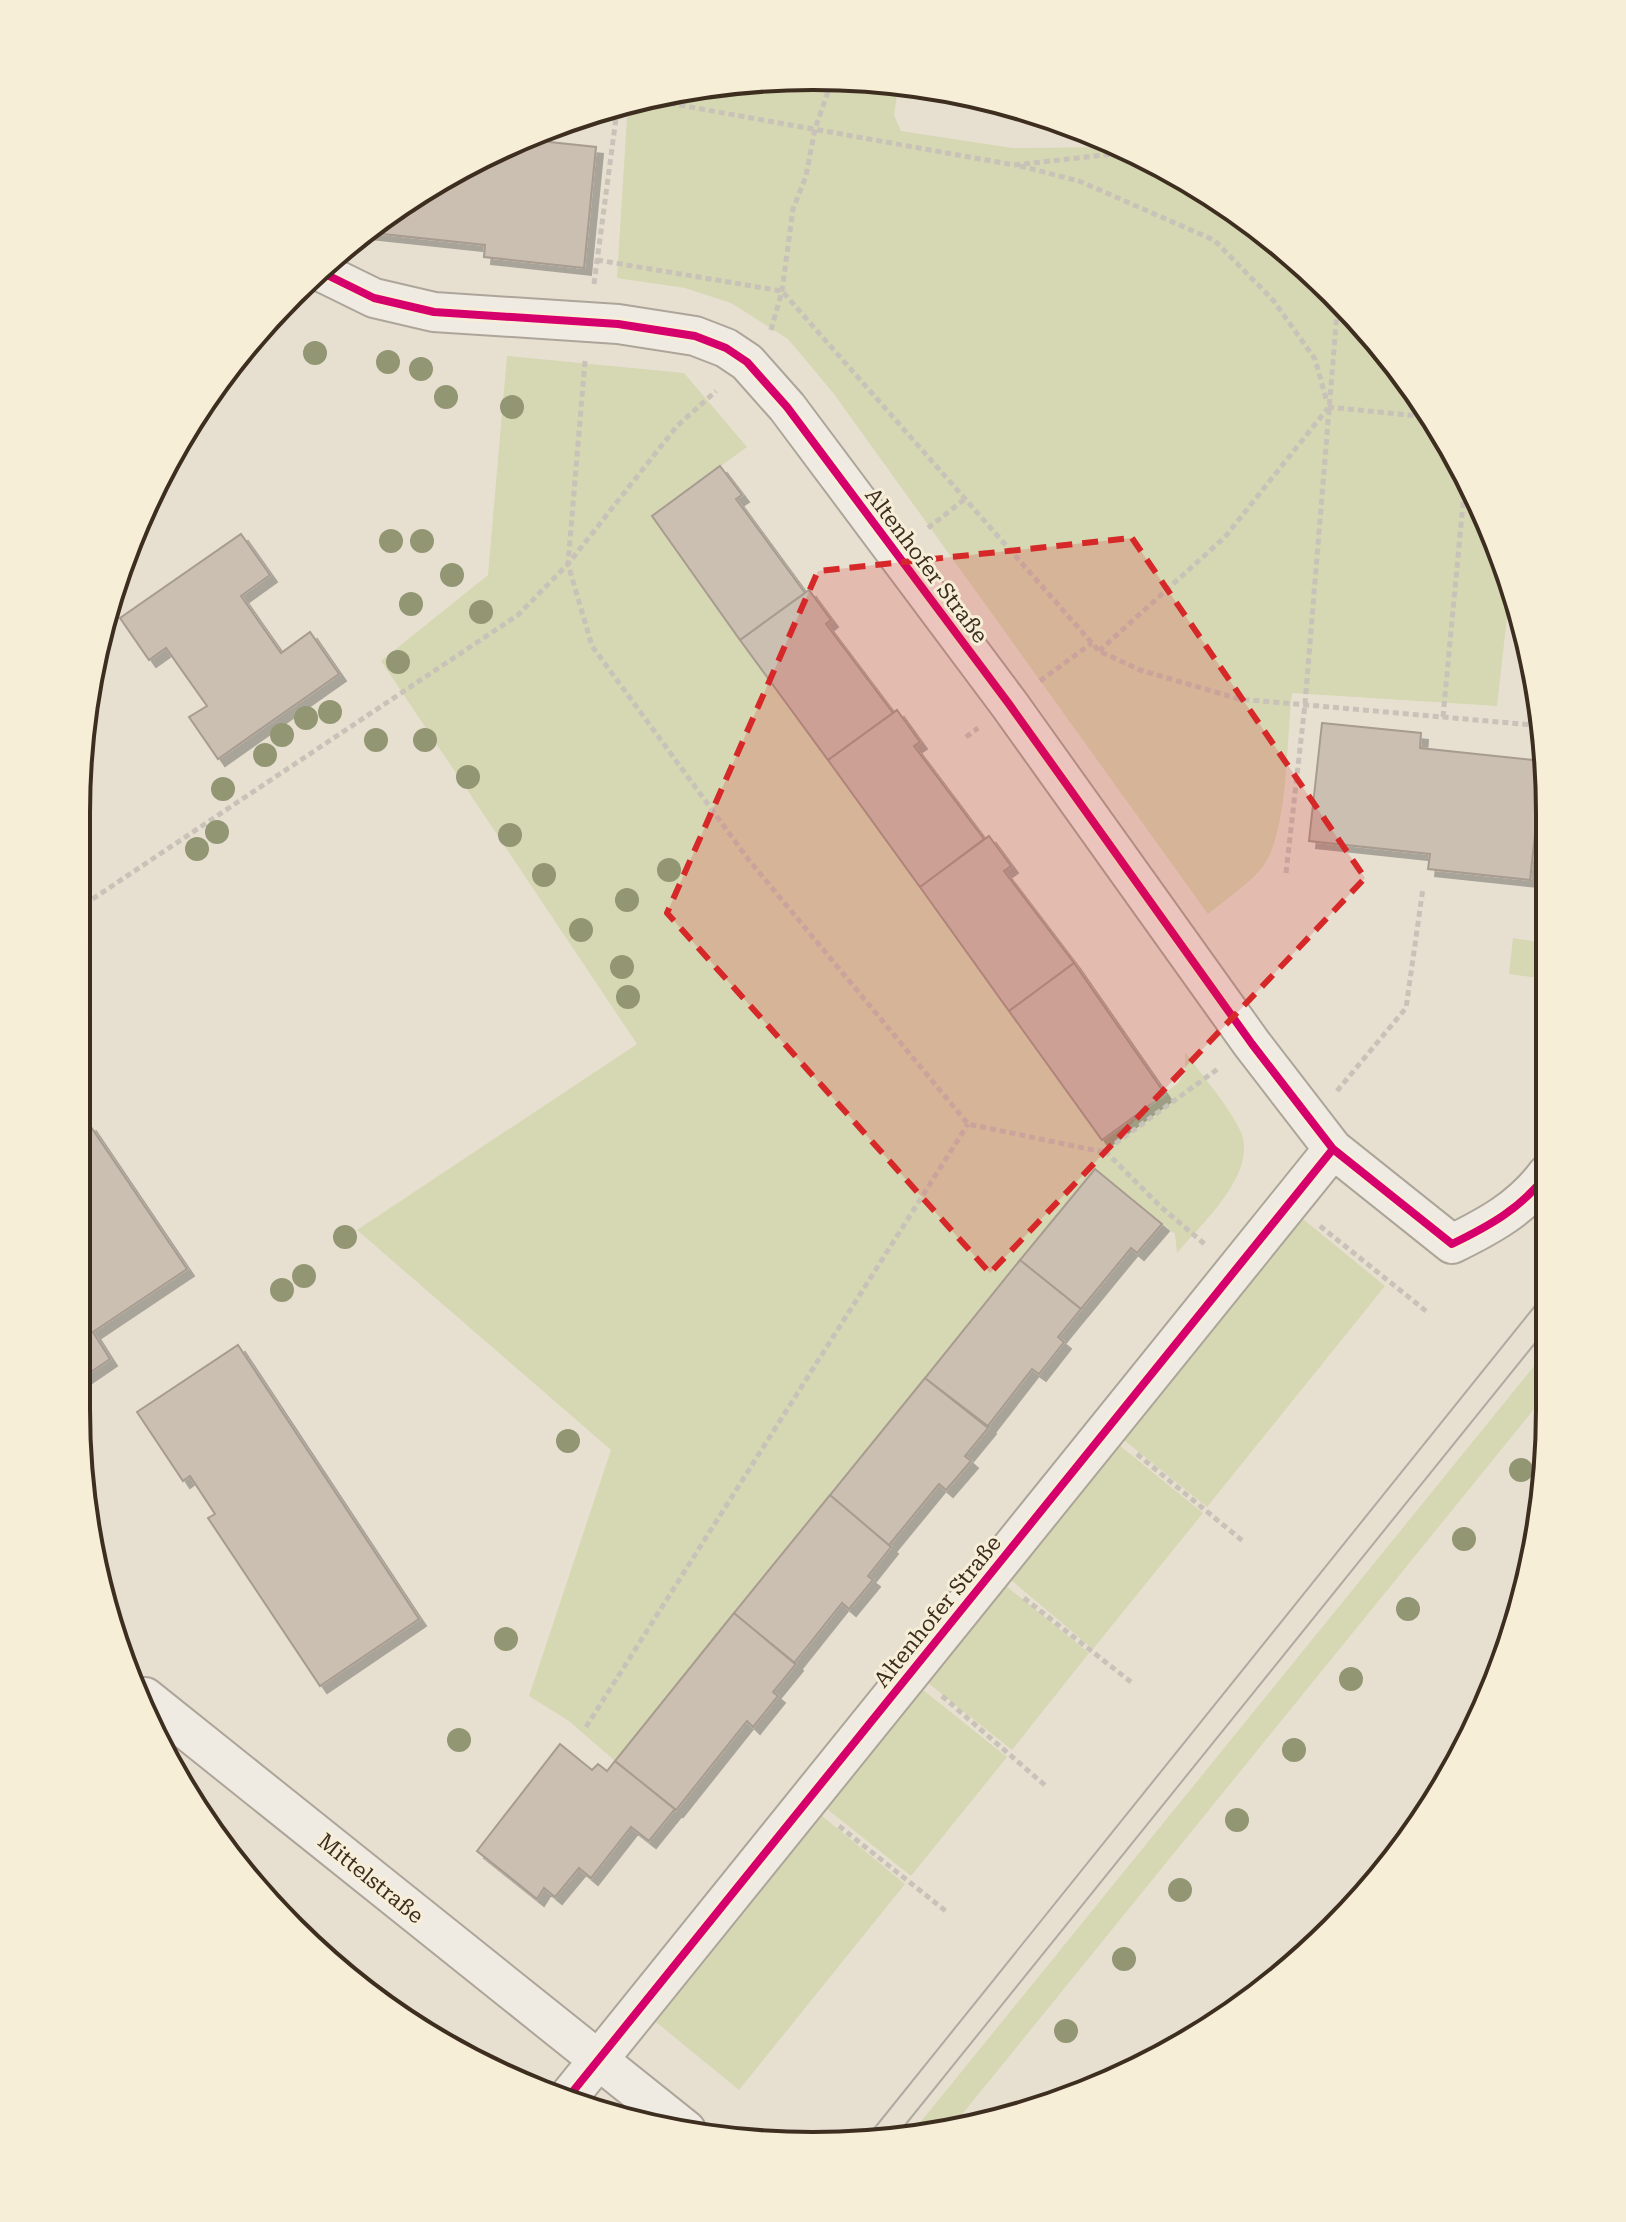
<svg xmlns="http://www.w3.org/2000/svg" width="1626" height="2222" font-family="'Roboto Serif',serif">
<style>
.green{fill:#d6d7b3}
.building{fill:#cbbfb2;stroke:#a89c90;stroke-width:2;filter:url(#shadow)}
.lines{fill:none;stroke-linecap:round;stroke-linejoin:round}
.street-casing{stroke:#ada599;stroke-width:42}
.path{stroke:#c8c2b9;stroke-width:5;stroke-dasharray:6 4;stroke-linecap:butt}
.street{stroke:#efebe3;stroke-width:38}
.tram{stroke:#afaaa2;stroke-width:2}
.cycleway-casing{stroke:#f7eed8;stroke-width:13}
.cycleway{stroke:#d6006c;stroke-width:8}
.tree{fill:#929673}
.marked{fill:#d62828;fill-opacity:0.2;stroke:#d62828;stroke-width:6;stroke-dasharray:16 10;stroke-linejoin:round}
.labels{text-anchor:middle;stroke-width:6;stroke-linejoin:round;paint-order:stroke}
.street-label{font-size:22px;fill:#3d2e20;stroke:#f7eed8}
.rim{fill:none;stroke:#3d2e20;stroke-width:4}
</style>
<defs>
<filter id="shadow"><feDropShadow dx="7" dy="7" stdDeviation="0" flood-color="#0004"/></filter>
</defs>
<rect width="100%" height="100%" fill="#e7e0d1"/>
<path class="green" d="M764,78L899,82L894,115L901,131L1012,148L1120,147L1181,175L1299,259L1397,364L1494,531L1510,590L1497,706L1292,693C1286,738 1289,835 1261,869C1246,886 1225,900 1208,914L834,394L788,339L731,303L685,288L617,278L628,102L625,101Z
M507,356L684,373L747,447L652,516L1103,1139L1177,1084L1185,1073V1052C1203,1077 1225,1101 1239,1128C1262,1170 1202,1223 1177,1253L1175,1234L1094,1169L615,1761L569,1721L529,1696L611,1450L357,1230L637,1044L381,661L488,575Z
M1513,938L1545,943V979L1509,974Z
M1303,1219L1385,1286L1207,1507L1124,1440Z
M1548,1349V1392L951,2128L906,2140Z
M1119,1445L1203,1513L1093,1649L1011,1580Z
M1006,1586L1089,1653L1012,1750L928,1683Z
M923,1690L1007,1757L911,1876L827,1809Z
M822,1816L905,1884L739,2090L656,2022Z"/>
<path class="building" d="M521,139L596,147L584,268L484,257L485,245L364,232V229L487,152Z
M720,466L742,495L736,499L805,593L740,640L652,516Z
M241,534L270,575L241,596L257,619L281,653L310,632L339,674L218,759L189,717L207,706L166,648L149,660L120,618Z
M809,590L831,620L826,624L893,713L828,760L740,640Z
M897,710L920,742L914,746L984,839L920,887L828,760Z
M1322,723L1421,733L1420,748L1543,761L1530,880L1428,869L1430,854L1309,841Z
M989,836L1011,866L1004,871L1074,963L1009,1011L920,887Z
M1074,963L1165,1094L1102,1140L1009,1011Z
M89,1124L187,1269L93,1332L110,1359L76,1382V1126L79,1130Z
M1095,1169L1162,1224L1137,1253L1131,1248L1081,1309L1020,1260Z
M1020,1260L1081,1309L1058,1337L1064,1342L1039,1374L1032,1369L987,1427L925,1378Z
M238,1345L419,1619L320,1686L208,1518L215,1514L190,1476L183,1481L137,1412Z
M925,1378L989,1427L965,1456L971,1461L946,1490L939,1484L889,1545L830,1495Z
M830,1495L891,1547L868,1576L873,1580L849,1609L842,1603L794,1663L734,1613Z
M734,1613L796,1664L773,1692L778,1696L753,1727L747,1721L676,1810L615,1761Z
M560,1744L592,1770L598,1764L607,1771L615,1761L675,1809L649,1841L631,1827L591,1878L579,1868L555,1897L544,1888L537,1899L477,1851Z"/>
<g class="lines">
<defs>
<path id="street" d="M323,273L374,298L434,312L618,324L695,336L726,348L747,362L787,407L1009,704L1252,1044L1333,1149L1452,1244C1489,1226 1522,1208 1547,1174
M145,1697L686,2130
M570,2095L1333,1149"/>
</defs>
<use href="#street" class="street-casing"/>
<path class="path" d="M640,98L1014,165L1132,152
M1020,166L1079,181L1214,240L1273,300L1315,359L1327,402
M597,260L782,291L1099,651L1140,670L1239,699L1544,726
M594,284L618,103
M771,330L782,291L793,209L806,176L815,129L832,80
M585,361L568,564L592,646L748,859L968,1124L1098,1151H1105L1219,1068
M1328,407L1428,417
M928,528L965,499
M1099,651L1225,537L1328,408
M1040,681L1092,643
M1443,717L1465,482
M966,737L978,728
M1286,873L1305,704L1338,300
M1538,900L1544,844
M76,910L518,615L568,564L677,426L716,391
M1337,1091L1406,1008L1423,888
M1105,1151L1161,1207L1207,1246
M1320,1226L1426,1311
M1137,1454L1244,1542
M1024,1598L1131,1682
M942,1696L1047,1787
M586,1727L968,1124
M839,1826L947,1912"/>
<use href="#street" class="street"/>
<path class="tram" d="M865,2140L1547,1291
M893,2140L1548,1327"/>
<defs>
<path id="cycleway" d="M323,273L374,298L434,312L618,324L695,336L726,348L747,362L787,407L1009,704L1252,1044L1333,1149L1452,1244C1489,1226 1522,1208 1547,1174
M570,2095L1333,1149"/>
</defs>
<use href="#cycleway" class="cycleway-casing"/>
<use href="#cycleway" class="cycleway"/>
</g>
<g class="tree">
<circle cx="315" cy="353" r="12"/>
<circle cx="388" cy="362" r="12"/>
<circle cx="421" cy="369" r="12"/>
<circle cx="446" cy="397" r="12"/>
<circle cx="512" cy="407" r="12"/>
<circle cx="391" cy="541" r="12"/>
<circle cx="422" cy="541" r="12"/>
<circle cx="452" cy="575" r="12"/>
<circle cx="411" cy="604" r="12"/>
<circle cx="481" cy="612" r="12"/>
<circle cx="398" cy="662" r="12"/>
<circle cx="330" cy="712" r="12"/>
<circle cx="306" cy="718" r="12"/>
<circle cx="282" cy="735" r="12"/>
<circle cx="376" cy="740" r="12"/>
<circle cx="425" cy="740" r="12"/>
<circle cx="265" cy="755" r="12"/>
<circle cx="468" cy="777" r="12"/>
<circle cx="223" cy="789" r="12"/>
<circle cx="217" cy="832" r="12"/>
<circle cx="510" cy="835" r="12"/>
<circle cx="197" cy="849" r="12"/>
<circle cx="669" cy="870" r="12"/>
<circle cx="544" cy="875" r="12"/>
<circle cx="627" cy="900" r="12"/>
<circle cx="581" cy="930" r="12"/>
<circle cx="622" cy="967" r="12"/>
<circle cx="628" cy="997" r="12"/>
<circle cx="345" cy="1237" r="12"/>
<circle cx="304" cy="1276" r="12"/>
<circle cx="282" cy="1290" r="12"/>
<circle cx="568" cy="1441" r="12"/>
<circle cx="1521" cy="1470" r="12"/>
<circle cx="1464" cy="1539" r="12"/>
<circle cx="1408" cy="1609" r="12"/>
<circle cx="506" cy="1639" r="12"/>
<circle cx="1351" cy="1679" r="12"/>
<circle cx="459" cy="1740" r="12"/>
<circle cx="1294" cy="1750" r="12"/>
<circle cx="1237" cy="1820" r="12"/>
<circle cx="1180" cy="1890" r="12"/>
<circle cx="1124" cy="1959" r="12"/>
<circle cx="1066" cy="2031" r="12"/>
</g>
<path class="marked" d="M1132,538L1365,878L990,1273L667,913L818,571Z"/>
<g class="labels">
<g class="street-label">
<text transform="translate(927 565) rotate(53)" y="8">Altenhofer Straße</text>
<text transform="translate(937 1611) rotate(-51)" y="8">Altenhofer Straße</text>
<text transform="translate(371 1878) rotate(39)" y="8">Mittelstraße</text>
</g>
</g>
<path d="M0 0H1626V2222H0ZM813 90H813A723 723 0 0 1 1536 813V1409A723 723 0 0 1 813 2132H813A723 723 0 0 1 90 1409V813A723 723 0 0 1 813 90Z" fill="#f7eed8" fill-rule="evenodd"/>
<path class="rim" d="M813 90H813A723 723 0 0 1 1536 813V1409A723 723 0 0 1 813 2132H813A723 723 0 0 1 90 1409V813A723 723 0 0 1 813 90Z"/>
</svg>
